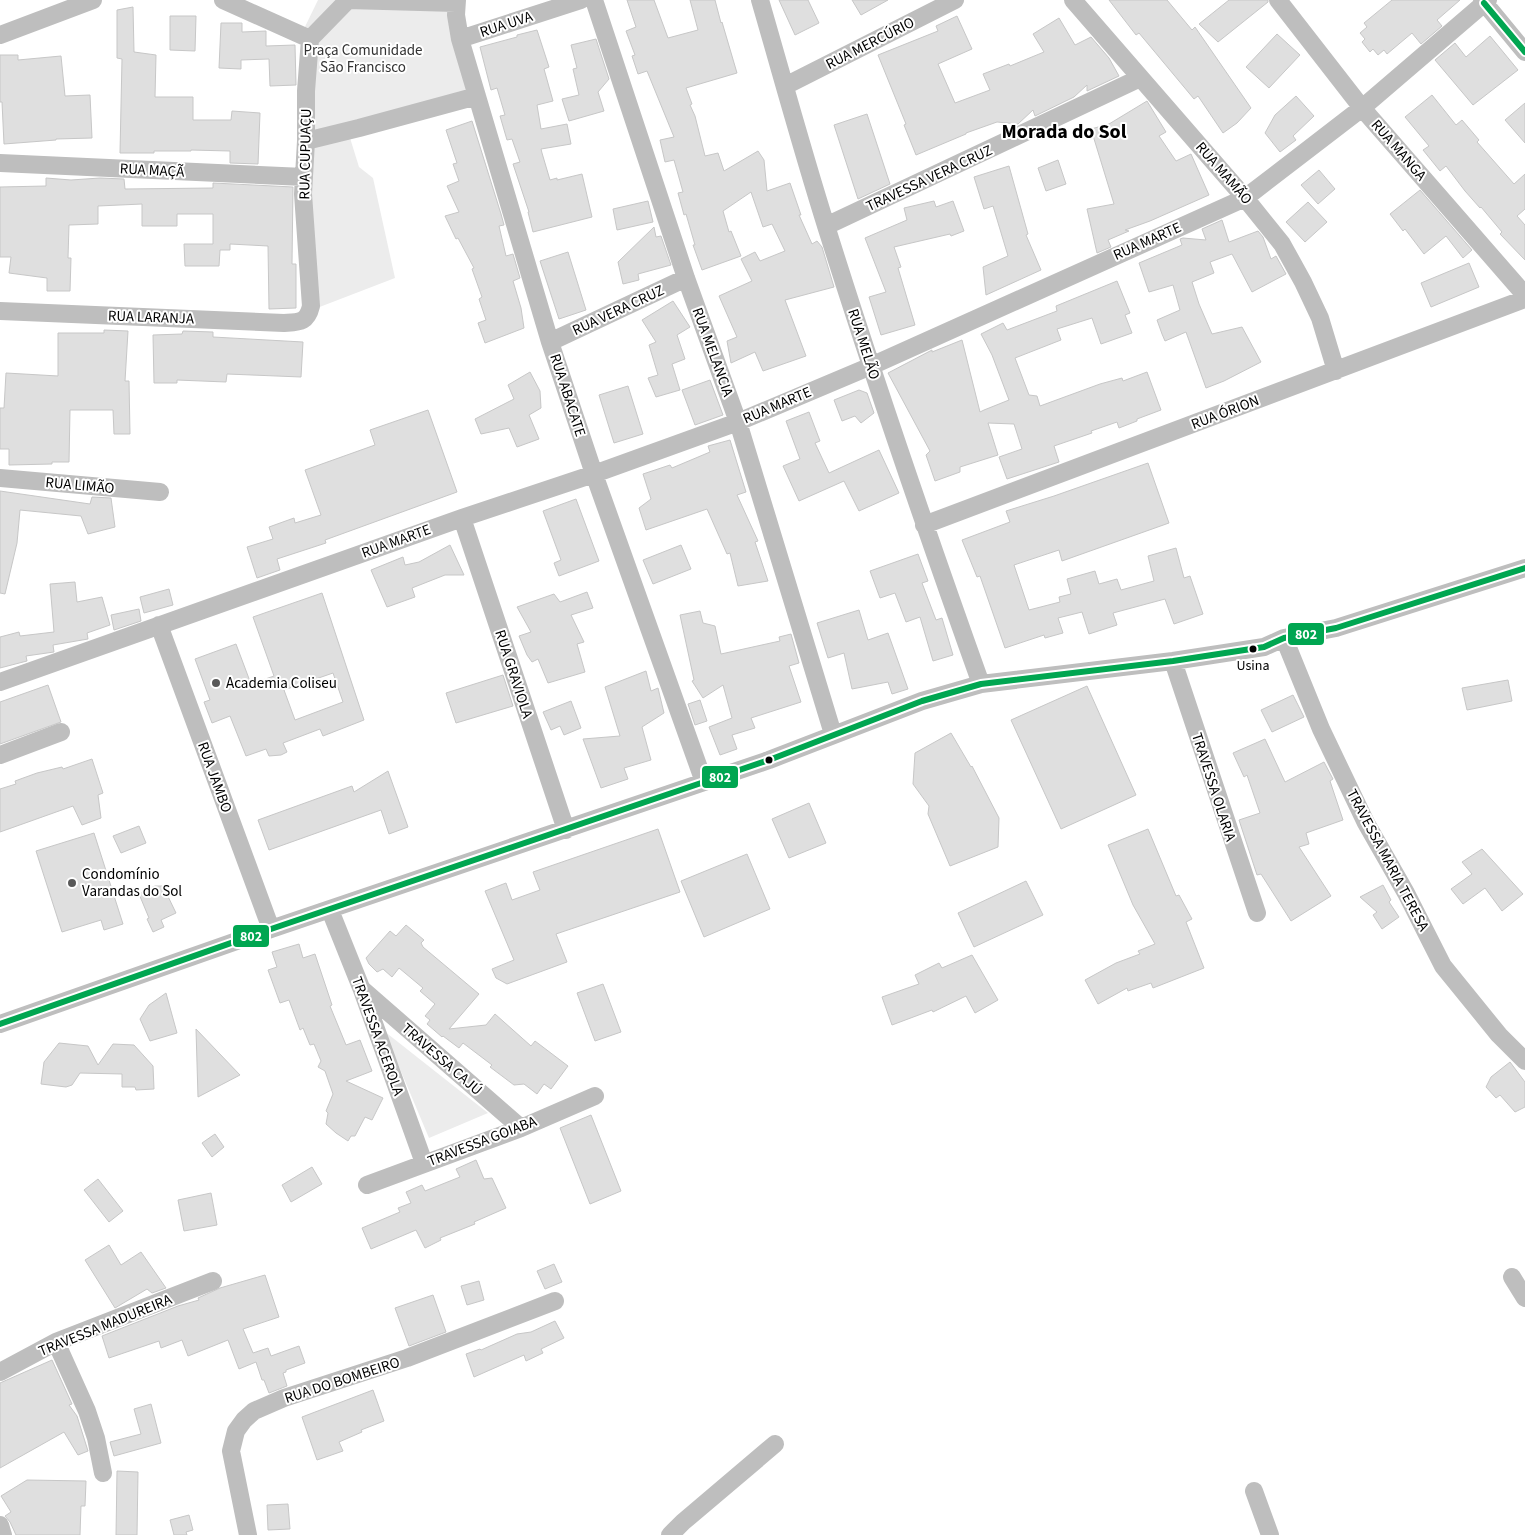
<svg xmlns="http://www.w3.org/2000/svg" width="1525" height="1535" font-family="'Source Sans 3',sans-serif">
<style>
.green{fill:#ececec}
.building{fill:#dfdfdf;stroke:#c7c7c7;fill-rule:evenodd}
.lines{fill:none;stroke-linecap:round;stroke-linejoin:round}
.minor{stroke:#bebebe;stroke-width:18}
.bus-1-casing{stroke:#fff;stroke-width:10}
.bus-1{stroke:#00a651;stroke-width:6}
.bus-dot{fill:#000;stroke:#fff;stroke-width:2}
.poi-dot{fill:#595959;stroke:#fff;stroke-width:2}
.labels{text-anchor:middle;stroke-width:4;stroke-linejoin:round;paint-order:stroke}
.bus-label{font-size:14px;fill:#000;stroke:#fff}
.street-label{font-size:15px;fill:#000;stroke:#fff}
.park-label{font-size:15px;fill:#333;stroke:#fff}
.poi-label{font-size:15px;fill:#000;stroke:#fff;text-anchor:start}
.district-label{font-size:20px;font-weight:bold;fill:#000;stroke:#fff}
.line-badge{stroke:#fff;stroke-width:2}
.badge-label{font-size:14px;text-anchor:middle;font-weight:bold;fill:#fff}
</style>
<rect width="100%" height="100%" fill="#fff"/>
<path class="green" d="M318,0H446L451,29L470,90L346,125L359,167L373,178L395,278L304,313L301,35Z
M384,1031L488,1113L429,1138Z"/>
<path class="building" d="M627,0H654L668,38L698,30L690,0H715L721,23L722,22L737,73L686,88L692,104L690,105L695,116L705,156L718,153L724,171L758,151L764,160L767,191L790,183L801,215H799L812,244L817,241L822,247L834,287L785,300L806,356L763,371L755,352L731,363L727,341L737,337L719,296L752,281L741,259L755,252L760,261L785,251L772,224L763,227L751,192L723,211L729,232L731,231L741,256L702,270L693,245H695L686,214L684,215L678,193L683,192L674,160L665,162L660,140L674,137L647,71L638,74L632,56L635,55L626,31L636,27Z
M779,0H808L819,23L795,35Z
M852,0H888L861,15Z
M1109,0H1167L1192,30L1195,27L1251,108L1237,123L1223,133L1198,96L1194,99L1139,33L1136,35Z
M1229,0H1268V2L1218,42L1199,24Z
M1392,0H1460L1437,20L1442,26L1421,44L1412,33L1387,54L1384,50L1378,55L1373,49L1370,52L1362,42L1365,39L1360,33L1367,27L1364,23Z
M133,7L134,52L156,55L155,97H193V120H231L232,111L260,113L258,164L230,163V151L191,150V151H154V153H120L122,59L117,58V10Z
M170,16H196L195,51L170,50Z
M957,16L972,49L938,64L955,103L990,90L983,74L1009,64L1010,66L1044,52L1033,34L1059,18L1075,45L1091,37L1109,58L1119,76L1087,91V85L1074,97L1035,116L1033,110L1018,124L997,122L966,133V134L916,155L904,125L906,124L878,55L938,31L936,26Z
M221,23H242V32L266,31V46L295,45L296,85L270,86L269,59L241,60V69L219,68Z
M537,30L549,67L544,69L553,101L537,105L541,129L567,124L571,144L541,149L542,153L550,180L557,178V180L582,174L592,217L533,232L528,212H529L513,164L520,162L512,139L507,140L500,116L505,115L497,88L491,90L480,47L517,37V35Z
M1277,34L1300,55L1269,88L1246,67Z
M1490,36L1518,70L1473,105L1435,60L1455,43L1466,57Z
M596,39L609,79L598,92L604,111L569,121L562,99L579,95L573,69L577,68L571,45Z
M0,55H18V60L61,56L65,96L90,95L92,138L56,139V140L4,144L2,102H0Z
M1432,95L1456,125L1462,120L1479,140L1477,142L1514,184L1525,174V209L1517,216L1525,225V260L1500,234L1502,232L1481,207L1480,208L1465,191L1446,166L1440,171L1423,150L1429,146L1405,117Z
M1296,96L1314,116L1293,136L1296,140L1280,152L1265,133L1275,115Z
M1147,101L1166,132L1159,136L1176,161L1191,154L1209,195L1150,221L1125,230L1129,231L1108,240L1111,247L1097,253L1087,209L1114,204L1091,129L1109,124Z
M1525,103V143L1505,120Z
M867,114L890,184L858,199L834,125Z
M472,121L501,214L504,225L499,226L506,256L513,254L520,278L513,281L521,308L524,328L485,343L478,323L486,320L479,299L482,297L472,269L474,268L458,238L456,239L445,216L459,212L447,186L459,181L453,164L457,163L446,130Z
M1058,160L1066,184L1046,191L1038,168Z
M1009,166L1028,234L1026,235L1041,270L986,295L983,267L1008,256L993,206L984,209L974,177Z
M1319,170L1335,189L1318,204L1301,185Z
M46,178L71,180L100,178L124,179L125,189L213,188V183L293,187L292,264H296V308L269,309L268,246L230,244V250H220L219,266H185L184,244H213V214H177V226H142V204L98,206V224L69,225L68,258H71L70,291H47V278L9,273L11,257H0V187L46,186Z
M1420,190L1472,250L1463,258L1446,236L1424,254L1405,229L1403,231L1390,214Z
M648,201L653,222L617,230L613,209Z
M934,201L936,207L953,201L964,231L951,236L950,234L894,247L901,267L898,268L915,325L881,335L869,297L886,292L865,238L907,220L904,208Z
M1308,202L1327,222L1305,242L1286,222Z
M1222,220L1229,242L1258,231L1263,237L1271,259L1276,256L1286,274L1252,292L1232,254L1210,262L1214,273L1192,282L1199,304L1212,334L1242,327L1261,362L1224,381L1206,388L1186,332L1165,341L1162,334L1157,320L1180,310L1173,285L1149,292L1139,263L1182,245L1180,239L1183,238L1206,240L1202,229Z
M654,227L656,237L661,236L671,265L638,274L639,280L623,284L618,262Z
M568,252L586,310L559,319L540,261Z
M1469,263L1479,287L1431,307L1421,283Z
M1117,281L1130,313L1125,315L1132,333L1101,344L1092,318L1057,329L1061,340L1015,358L1029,395L1037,396L1040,406L1100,384L1122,378L1123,381L1147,372L1161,410L1137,419V421L1119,428L1117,422L1091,431L1092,433L1054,446L1059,462L1007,479L999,457L1022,449L1014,424L988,423L998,455L960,467V472L935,481L926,455L930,451L888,373L932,350V352L962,340L980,412L984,410L1009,400L992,355L981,334L1003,323L1007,330L1057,311L1056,306Z
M673,301L690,327L677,335L685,359L672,364L680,390L656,397L648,378L658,375L649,345L656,342L642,320Z
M104,330L128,331L125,381H129L130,434H114L113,410H70L69,462H52V464L9,465V449H0V408H4L6,373L58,376V333H104Z
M183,331L213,332V337L303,342L301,377L227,374L226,382L177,380V383H154L153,335L182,334Z
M530,372L540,391L541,408L529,415L539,439L517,447L509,428L481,434L475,419L514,399L508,385Z
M710,380L723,415L695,425L682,390Z
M628,386L643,434L614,443L599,395Z
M859,390L867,393L874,413L861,423L855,416L842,421L834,400Z
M428,410L457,492L325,540L326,543L277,559L280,570L257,578L247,547L273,539L269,527L294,518L295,523L321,515L305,470L375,445L370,430Z
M809,412L820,441L815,443L829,473L879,450L899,493L859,511L844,481L799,501L783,466L800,459L786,421Z
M730,440L746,492L737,495L758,541L755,542L768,581L738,586L730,553L727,554L707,509L646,530L639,508L651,499L643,474L670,465L672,468L710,452L708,446Z
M1148,463L1169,523L1062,561L1059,550L1014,565L1029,610L1060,602L1059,597L1071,594L1067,579L1095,571L1099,584L1117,579L1121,590L1154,581L1148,556L1176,548L1184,578L1190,576L1203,614L1174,624L1165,599L1113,613L1117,625L1089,634L1082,612L1058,618L1063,633L1045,638L1044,635L1005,648L980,576L977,577L962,540L1010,522L1006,511L1054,496Z
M0,491L90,504L92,497L111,498L115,527L88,534L81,516L20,510L17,543L5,594L0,593Z
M576,499L599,561L559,576L554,563L561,560L543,511Z
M450,545L464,575H445L412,588L415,597L387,607L371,570L403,557L405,565L419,562Z
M681,545L691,569L653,584L643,560Z
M918,554L928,581L922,583L936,620L942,618L953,655L933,661L920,617L906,622L895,593L880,598L870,571Z
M75,582L77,602L102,597L110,625L87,633L88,639L53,645L54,652L26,656L27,661L0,668V637L19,632L20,636L54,632L50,584Z
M169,589L173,605L144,613L140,597Z
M587,592L593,608L571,615L584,642L577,644L585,672L548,683L538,659L532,662L527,655L519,636L531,632L517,607L554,594L560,602Z
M322,593L364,720L323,736L320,729L283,743L287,752L281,755L269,756L266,749L246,756L230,716L212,723L204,702L210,700L195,659L236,644L251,684L274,676L253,617ZM333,673L343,702L295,720L284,690Z
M139,609L141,621L114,630L111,615Z
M859,610L868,640L888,633L908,689L892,694L888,682L852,689L844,653L828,658L817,623Z
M700,611L703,623L715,626L721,654L780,641L779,637L791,634L799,663L789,666L801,702L751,718L755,728L732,735L737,749L720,755L709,727L732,718L723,685L703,698L692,681L694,680L680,615Z
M646,671L651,691L658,688L664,713L642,727L651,760L624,768L628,779L601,788L583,739L620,736L605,687Z
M503,675L513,706L456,723L446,693Z
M1508,680L1512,701L1467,710L1462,688Z
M48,685L61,722L0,744V702Z
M1087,686L1136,795L1061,829L1011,720Z
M1293,695L1304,717L1272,732L1261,710Z
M700,700L707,721L695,725L688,704Z
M571,701L581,728L564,735L560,726L551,730L543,712Z
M951,733L971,767L972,766L999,818L998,847L950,866L928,814L929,806L913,784L915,753Z
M1265,739L1285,782L1324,762L1333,779L1330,781L1343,820L1306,833L1309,844L1299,847L1331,896L1291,921L1261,874L1257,875L1239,820L1260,813L1247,775L1244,777L1233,753Z
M92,759L103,793L98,795L101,818L82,825L73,806L0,832V789L16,784L15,781L37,773L62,767L63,769Z
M388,771L408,827L389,834L381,810L269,850L258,820L352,786L354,792Z
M809,803L826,843L789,858L772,819Z
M139,826L146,843L121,853L113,836Z
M658,829L680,892L556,934L567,962L507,984L496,978L492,969L514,960L485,891L506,883L512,900L540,890L533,872Z
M1148,829L1176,896L1179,895L1192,919L1186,922L1204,968L1153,988L1151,983L1128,991L1127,988L1098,1004L1085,980L1116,963L1140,954L1138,951L1155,944L1133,905L1108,845Z
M94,833L123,924L104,930L101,920L62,932L36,851Z
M1482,849L1523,894L1502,911L1485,888L1463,904L1451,889L1472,874L1462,862Z
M747,854L770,909L704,937L681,881Z
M1026,881L1043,915L974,947L958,913Z
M1383,885L1391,900L1389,902L1399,917L1382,929L1373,915L1377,912L1360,897Z
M155,886H163L176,913L161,920L164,927L153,932L147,919L149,918L139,894Z
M406,925L424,940L421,943L423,947L479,994L449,1029L486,1025L495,1014L531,1046L535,1041L568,1066L551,1089L544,1084L537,1094L524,1084L514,1085L490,1067L492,1065L463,1043L459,1048L443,1036L442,1037L427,1024L430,1020L425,1016L435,1004L420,991L423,988L399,968L392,977L383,969L377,972L369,964L366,958L390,931L396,936Z
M299,944L303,958L315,954L332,1005L330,1006L346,1045L360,1040L372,1071L346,1081L383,1098L372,1120L365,1117L355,1136H351L348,1141L336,1133L326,1124L328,1113L326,1111L333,1094L325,1071L318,1067L321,1061L314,1044L310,1045L303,1028L300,1030L289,1000L280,1003L268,970L277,967L272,952Z
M972,955L998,1000L975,1013L966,996L933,1012L932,1010L892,1025L882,997L919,984L915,975L939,963L942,968Z
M603,984L621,1032L595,1041L577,993Z
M166,993L177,1033L150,1041L140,1019L149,1005Z
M196,1029L240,1075L198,1097Z
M59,1043L88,1046L98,1065L113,1044L134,1045L153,1066L154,1089L136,1090L135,1087H122V1074L80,1073L72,1085L66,1087L41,1084L44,1062Z
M1510,1062L1525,1082V1107L1515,1112L1500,1095L1496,1098L1486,1087L1491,1077Z
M591,1115L621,1191L590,1204L560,1128Z
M215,1134L224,1147L212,1157L202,1143Z
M476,1160L484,1179L492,1178L506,1208L474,1222L475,1224L440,1238L441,1240L425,1248L416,1230L371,1249L362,1228L400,1212L398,1208L411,1203L406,1192L422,1185L425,1191L460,1177L456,1169Z
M312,1167L322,1184L291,1202L282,1185Z
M98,1179L123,1211L109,1222L84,1190Z
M211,1193L217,1225L184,1231L178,1200Z
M109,1245L121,1265L141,1252L166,1288L152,1293L147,1289L115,1308L85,1260Z
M554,1264L562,1282L545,1289L537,1271Z
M265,1275L279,1317L243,1329L253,1353L268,1348L271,1356L299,1346L305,1363L286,1370V1372L283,1373L287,1386L269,1393L264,1380H262L256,1362L239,1369L228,1340L188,1356L182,1340L161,1348L159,1341L109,1358L102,1336L178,1306L199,1300L198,1298L220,1288Z
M479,1281L484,1300L467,1305L461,1286Z
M433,1295L446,1332L409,1346L395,1308Z
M555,1321L564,1338L541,1349L543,1353L526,1361L524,1355L474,1377L466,1354L480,1349L481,1350L517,1334L531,1332Z
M52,1360L72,1404L69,1405L77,1416L88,1451L78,1455L64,1432L0,1468V1383Z
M373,1390L384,1421L361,1430L362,1432L339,1442L343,1451L317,1460L302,1417Z
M151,1404L161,1443L114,1456L110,1442L141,1434L134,1409Z
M117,1471L138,1472L137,1535H116Z
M27,1480L86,1481L85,1506H81L80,1535H16L10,1522L5,1516L11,1512L1,1496Z
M288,1504L290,1529L268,1530L267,1505Z
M189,1515L193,1530L186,1532L187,1535H174L170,1520Z"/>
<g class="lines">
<path class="minor" d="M223,0L310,39
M348,0L456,3
M457,0L456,15L460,39L550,342L594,474L704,782
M594,0L686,278L738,422L833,734
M760,0C782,76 803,153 827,229C875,382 927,533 981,684
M1073,0L1245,198L1282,244L1303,282L1320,318L1336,371
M1278,0L1362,108L1525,295
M1482,0L1525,52
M0,35L93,0
M460,39L581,0
M785,86L955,0
M306,141L359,128L477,96
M0,163L304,177
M826,226L1140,78
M0,311L284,323C299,322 307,323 311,306L303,194L306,141V91L310,39L348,0
M550,342L686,278
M0,478L160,492
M462,518L566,830
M924,525L1525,299
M159,625L271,929
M1284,638L1321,729L1366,823L1406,893L1443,966L1499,1035L1525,1061
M1173,661L1257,913
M0,682L462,518L594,474L738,422L871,366L1245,198L1362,108L1488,0
M0,755L61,732
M330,910L362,990L424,1163
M363,990L521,1128
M0,1024L271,929L769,760L922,701L981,684L1173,661L1264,647L1284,638L1336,628L1525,568
M367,1185L521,1128L595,1096
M1512,1277L1525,1298
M56,1342L87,1411L96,1438L103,1473
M0,1372L56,1342L213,1281
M1254,1491L1270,1535
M0,1525L3,1535
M248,1535L231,1451L236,1431L244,1420L254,1411L284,1398L407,1358L555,1301
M670,1535L683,1522L775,1444"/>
<defs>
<path id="bus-1" d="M1484,3L1525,52
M0,1024L271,929L769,760L922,701L981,684L1173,661L1264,647L1284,638L1336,628L1525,568"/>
</defs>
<use href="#bus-1" class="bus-1-casing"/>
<use href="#bus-1" class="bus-1"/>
</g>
<g class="bus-dot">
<circle cx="1253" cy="649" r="4.5"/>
<circle cx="769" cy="760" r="4.5"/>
</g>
<g class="poi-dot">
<circle cx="216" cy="683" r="5"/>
<circle cx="72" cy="883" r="5"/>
</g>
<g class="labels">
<g class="bus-label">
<text x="1253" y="670">Usina</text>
</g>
<g class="street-label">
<text transform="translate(506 24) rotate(-18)" y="5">RUA UVA</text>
<text transform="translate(870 43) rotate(-27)" y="5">RUA MERCÚRIO</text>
<text transform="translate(1399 150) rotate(49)" y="5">RUA MANGA</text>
<text transform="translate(305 154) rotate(-89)" y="5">RUA CUPUAÇU</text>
<text transform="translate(152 170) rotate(3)" y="5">RUA MAÇÃ</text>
<text transform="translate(1224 173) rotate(49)" y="5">RUA MAMÃO</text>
<text transform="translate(929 178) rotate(-25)" y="5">TRAVESSA VERA CRUZ</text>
<text transform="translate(1147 241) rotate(-24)" y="5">RUA MARTE</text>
<text transform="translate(618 310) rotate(-25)" y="5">RUA VERA CRUZ</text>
<text transform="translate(151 317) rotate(2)" y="5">RUA LARANJA</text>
<text transform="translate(864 344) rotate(72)" y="5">RUA MELÃO</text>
<text transform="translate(713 352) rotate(70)" y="5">RUA MELANCIA</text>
<text transform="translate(568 395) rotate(72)" y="5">RUA ABACATE</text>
<text transform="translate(777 405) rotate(-23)" y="5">RUA MARTE</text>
<text transform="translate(1225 412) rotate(-21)" y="5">RUA ÓRION</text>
<text transform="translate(80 485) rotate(5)" y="5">RUA LIMÃO</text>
<text transform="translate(396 541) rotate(-20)" y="5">RUA MARTE</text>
<text transform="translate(514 674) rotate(72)" y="5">RUA GRAVIOLA</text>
<text transform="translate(215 777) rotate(70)" y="5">RUA JAMBO</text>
<text transform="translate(1214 787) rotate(72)" y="5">TRAVESSA OLARIA</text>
<text transform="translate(1388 860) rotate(62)" y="5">TRAVESSA MARIA TERESA</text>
<text transform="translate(378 1036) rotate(70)" y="5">TRAVESSA ACEROLA</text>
<text transform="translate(442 1059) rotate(41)" y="5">TRAVESSA CAJÚ</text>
<text transform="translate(482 1141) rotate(-21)" y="5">TRAVESSA GOIABA</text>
<text transform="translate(105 1325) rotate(-22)" y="5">TRAVESSA MADUREIRA</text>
<text transform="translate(342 1380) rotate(-18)" y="5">RUA DO BOMBEIRO</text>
</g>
<g class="park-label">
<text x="363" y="55">Praça Comunidade<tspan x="363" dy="17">São Francisco</tspan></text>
</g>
<g class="poi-label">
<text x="226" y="688">Academia Coliseu</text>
<text x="82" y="879">Condomínio<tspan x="82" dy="17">Varandas do Sol</tspan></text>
</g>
<g class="district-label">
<text x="1064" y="138">Morada do Sol</text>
</g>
</g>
<g class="line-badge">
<rect x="1287" y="622" width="38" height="24" rx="5" fill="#00a651"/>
<rect x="701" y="765" width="38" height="24" rx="5" fill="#00a651"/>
<rect x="232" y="924" width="38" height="24" rx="5" fill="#00a651"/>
</g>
<g class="badge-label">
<text x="1306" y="639">802</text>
<text x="720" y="782">802</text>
<text x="251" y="941">802</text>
</g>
</svg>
